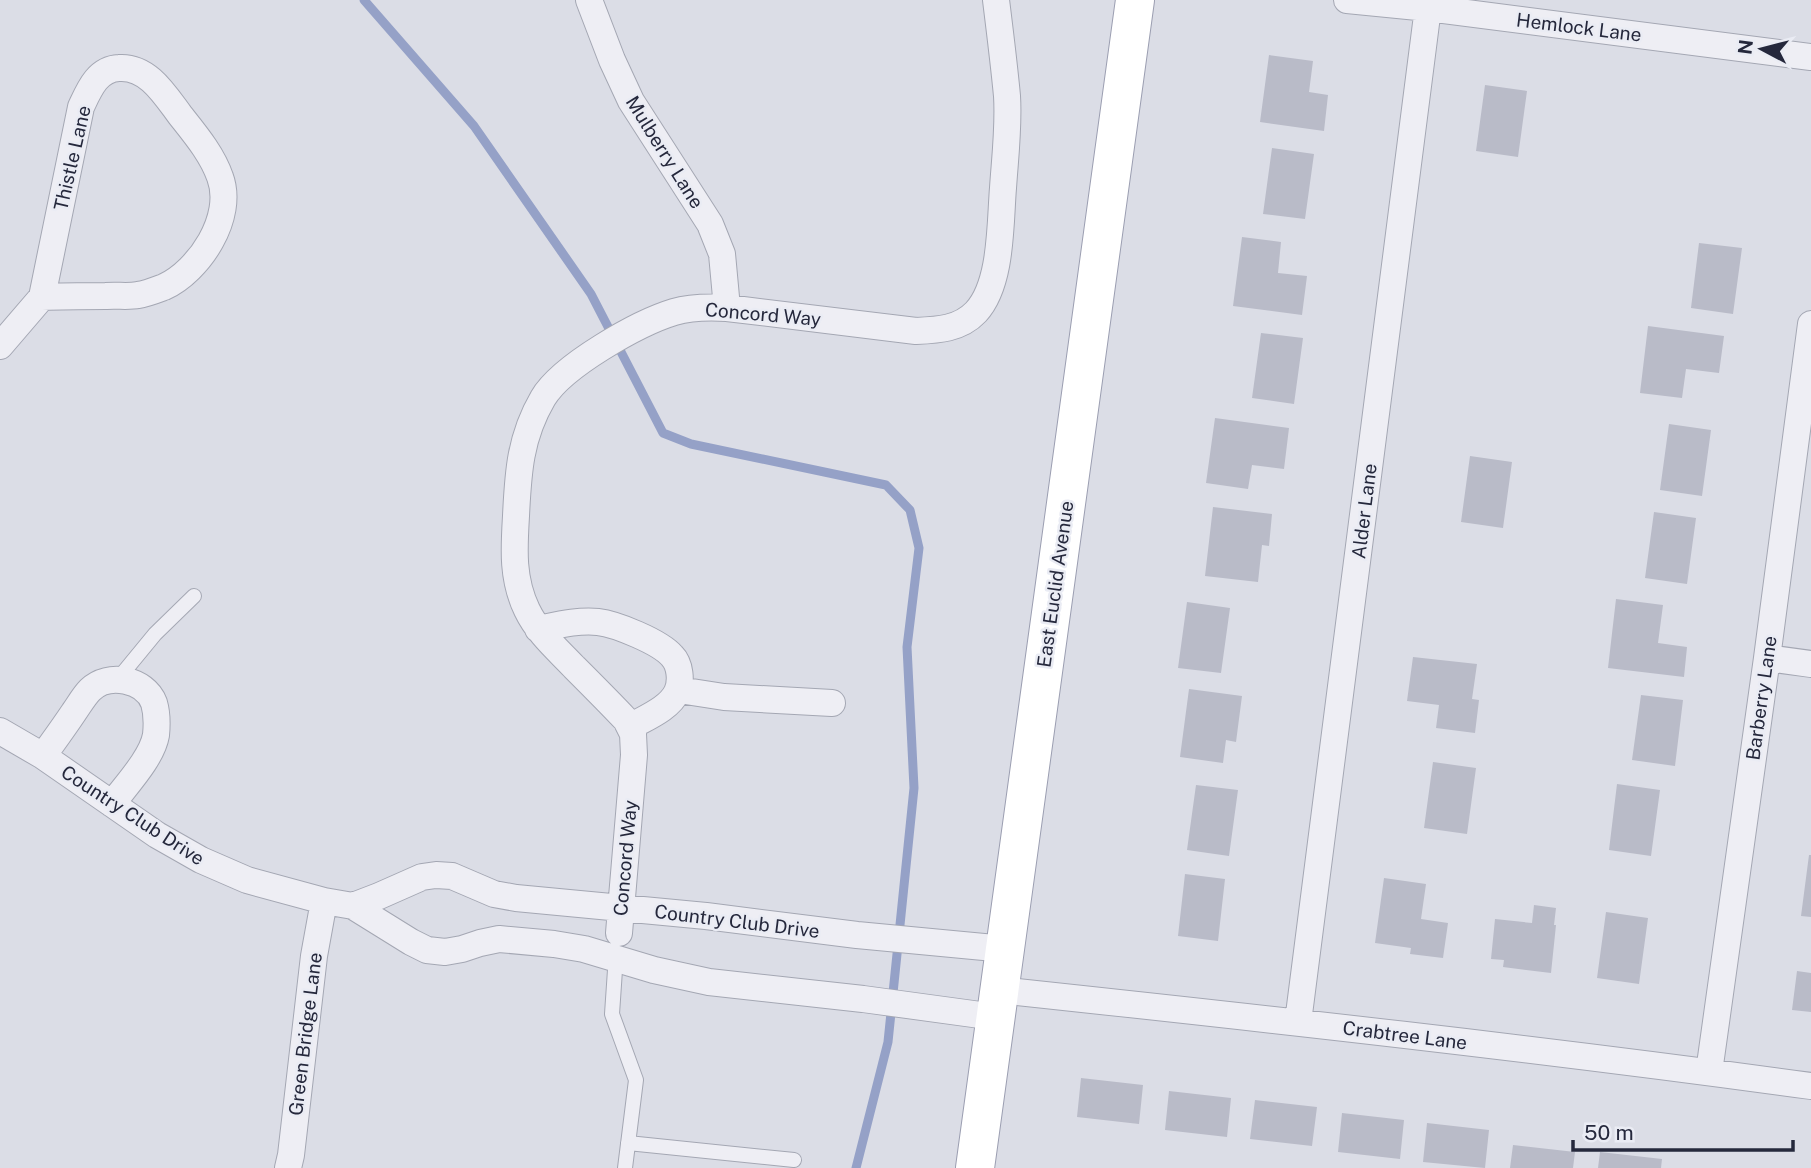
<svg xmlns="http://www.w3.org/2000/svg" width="1811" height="1168" font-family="'Public Sans',sans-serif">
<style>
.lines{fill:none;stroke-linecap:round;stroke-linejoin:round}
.stream{stroke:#95a1c7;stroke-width:9}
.building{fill:#b9bbc8}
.service-casing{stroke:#a4a7b3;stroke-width:16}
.minor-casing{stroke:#a4a7b3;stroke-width:28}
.primary-casing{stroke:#9b9eb1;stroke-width:40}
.service{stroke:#eeeef4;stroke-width:14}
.minor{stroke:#eeeef4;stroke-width:26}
.primary{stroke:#fff;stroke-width:38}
.labels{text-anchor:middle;stroke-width:5;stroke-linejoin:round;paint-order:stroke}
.street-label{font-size:19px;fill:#25283c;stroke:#eaecf4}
</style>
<rect width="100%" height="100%" fill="#dbdde6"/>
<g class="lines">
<path class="stream" d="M364,0L474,126L591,294L663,433L691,444L886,485L910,510L919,548L907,647L914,788L888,1042L856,1168"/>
</g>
<path class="building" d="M1269,55L1313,61L1309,92L1328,95L1324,131L1260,122Z
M1485,85L1527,91L1518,157L1476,151Z
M1272,148L1314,154L1305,219L1263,214Z
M1242,237L1281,242L1278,273L1307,276L1302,315L1233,306Z
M1699,243L1742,248L1733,314L1691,308Z
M1648,326L1724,336L1719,373L1686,369L1682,398L1640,393Z
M1261,333L1303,338L1294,404L1252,398Z
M1215,418L1289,428L1284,469L1252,465L1248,489L1206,483Z
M1669,424L1711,430L1702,496L1660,490Z
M1470,456L1512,462L1503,528L1461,522Z
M1213,507L1272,514L1269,546L1262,545L1258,582L1205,576Z
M1654,512L1696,518L1687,584L1645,578Z
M1616,599L1663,605L1658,643L1687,647L1684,677L1608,668Z
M1187,602L1230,608L1221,673L1178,668Z
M1413,657L1477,664L1472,699L1479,700L1475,733L1436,728L1439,705L1407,701Z
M1189,689L1242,696L1236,742L1226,740L1223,763L1180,757Z
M1641,695L1683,700L1675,766L1632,760Z
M1433,762L1476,768L1467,834L1424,828Z
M1617,784L1660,790L1651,856L1609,850Z
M1196,785L1238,790L1229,856L1187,850Z
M1809,855H1811V917L1801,916Z
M1185,874L1225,879L1218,941L1178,936Z
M1384,878L1426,884L1421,919L1448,923L1443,958L1410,954L1411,948L1375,943Z
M1534,905L1556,908L1554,925H1556L1551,973L1503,967L1504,960L1491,959L1495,919L1532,923Z
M1606,912L1648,918L1639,984L1597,978Z
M1797,971L1811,973V1012L1792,1010Z
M1081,1078L1143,1085L1139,1124L1077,1117Z
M1169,1091L1231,1098L1227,1137L1165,1130Z
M1255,1100L1317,1107L1312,1146L1250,1139Z
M1342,1113L1404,1120L1400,1159L1338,1152Z
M1427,1123L1489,1130L1485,1168L1423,1162Z
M1513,1145L1575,1152L1573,1168H1510Z
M1600,1152L1662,1159L1661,1168H1598Z"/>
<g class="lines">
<defs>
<path id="service" d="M118,679L155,634L194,596
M616,955L612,1014L636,1080L625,1168
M628,1143L794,1160"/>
<path id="minor" d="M589,0L612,60L631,101L710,224L722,254L727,308
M1347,0L1428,8L1811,57
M0,346L42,297L81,107C89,90 97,69 119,68C148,66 165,95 180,115C195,134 212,154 220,177C235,217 199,271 164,287C156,290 146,294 138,295C128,297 117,295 106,296C85,296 64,296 42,297
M538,629C558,625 578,620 598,622C616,624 660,642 672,656C680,664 682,681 677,692C669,709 645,718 630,727
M1767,658L1811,664
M679,690L724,697L832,703
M0,731L43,756L157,835L201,860L247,880L324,901L353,906L411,942L427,950L445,952L462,949L480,943L499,939L554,944L584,949L654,970L709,982L863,999L995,1017
M43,756C53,742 64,727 74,712C79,705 84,696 90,690C108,672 145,679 154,703C157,713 157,725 156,735C152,758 126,785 112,804
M353,906L379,896L422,877L436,875L452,876L494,894L516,898L706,916L857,935L1005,949
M619,933L634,755L633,734L626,720C609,702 591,684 574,667C557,649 538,633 527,610C512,579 514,549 516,516C518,473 520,437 543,398C562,366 638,323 674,312C691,307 710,307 727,308L916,331C938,330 960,329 976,312C1002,284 1000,224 1003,188C1005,158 1009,126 1007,96C1004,64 1000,32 996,0
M999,990C1270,1019 1541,1049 1811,1086
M1298,1022L1429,0
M1709,1072L1767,658L1811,324
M288,1168L291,1155L314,956L324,901"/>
<path id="primary" d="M975,1168L1135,0"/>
</defs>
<use href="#service" class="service-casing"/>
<use href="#minor" class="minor-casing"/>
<use href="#primary" class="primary-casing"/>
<use href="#service" class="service"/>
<use href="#minor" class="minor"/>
<use href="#primary" class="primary"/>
</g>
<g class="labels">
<g class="street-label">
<text transform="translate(1579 27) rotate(7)" y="7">Hemlock Lane</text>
<text transform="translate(665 152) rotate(58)" y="7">Mulberry Lane</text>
<text transform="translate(72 158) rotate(-77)" y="7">Thistle Lane</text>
<text transform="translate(763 314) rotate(5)" y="7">Concord Way</text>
<text transform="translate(1364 511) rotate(-83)" y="7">Alder Lane</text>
<text transform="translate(1055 584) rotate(-82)" y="7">East Euclid Avenue</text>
<text transform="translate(1761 698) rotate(-82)" y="7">Barberry Lane</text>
<text transform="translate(133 815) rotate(33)" y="7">Country Club Drive</text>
<text transform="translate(625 858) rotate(-85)" y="7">Concord Way</text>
<text transform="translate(737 921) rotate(7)" y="7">Country Club Drive</text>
<text transform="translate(305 1034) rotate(-83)" y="7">Green Bridge Lane</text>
<text transform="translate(1405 1035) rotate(7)" y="7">Crabtree Lane</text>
</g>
</g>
<g transform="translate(1762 49) rotate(277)" stroke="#eaecf4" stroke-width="5" paint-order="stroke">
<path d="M0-5L12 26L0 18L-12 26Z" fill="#25283c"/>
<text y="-10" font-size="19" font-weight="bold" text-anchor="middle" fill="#25283c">N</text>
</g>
<path d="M1573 1140v10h220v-10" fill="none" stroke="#25283c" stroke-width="3.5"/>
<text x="1584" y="1140" font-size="21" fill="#25283c" stroke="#eaecf4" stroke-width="5" paint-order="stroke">50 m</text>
</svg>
